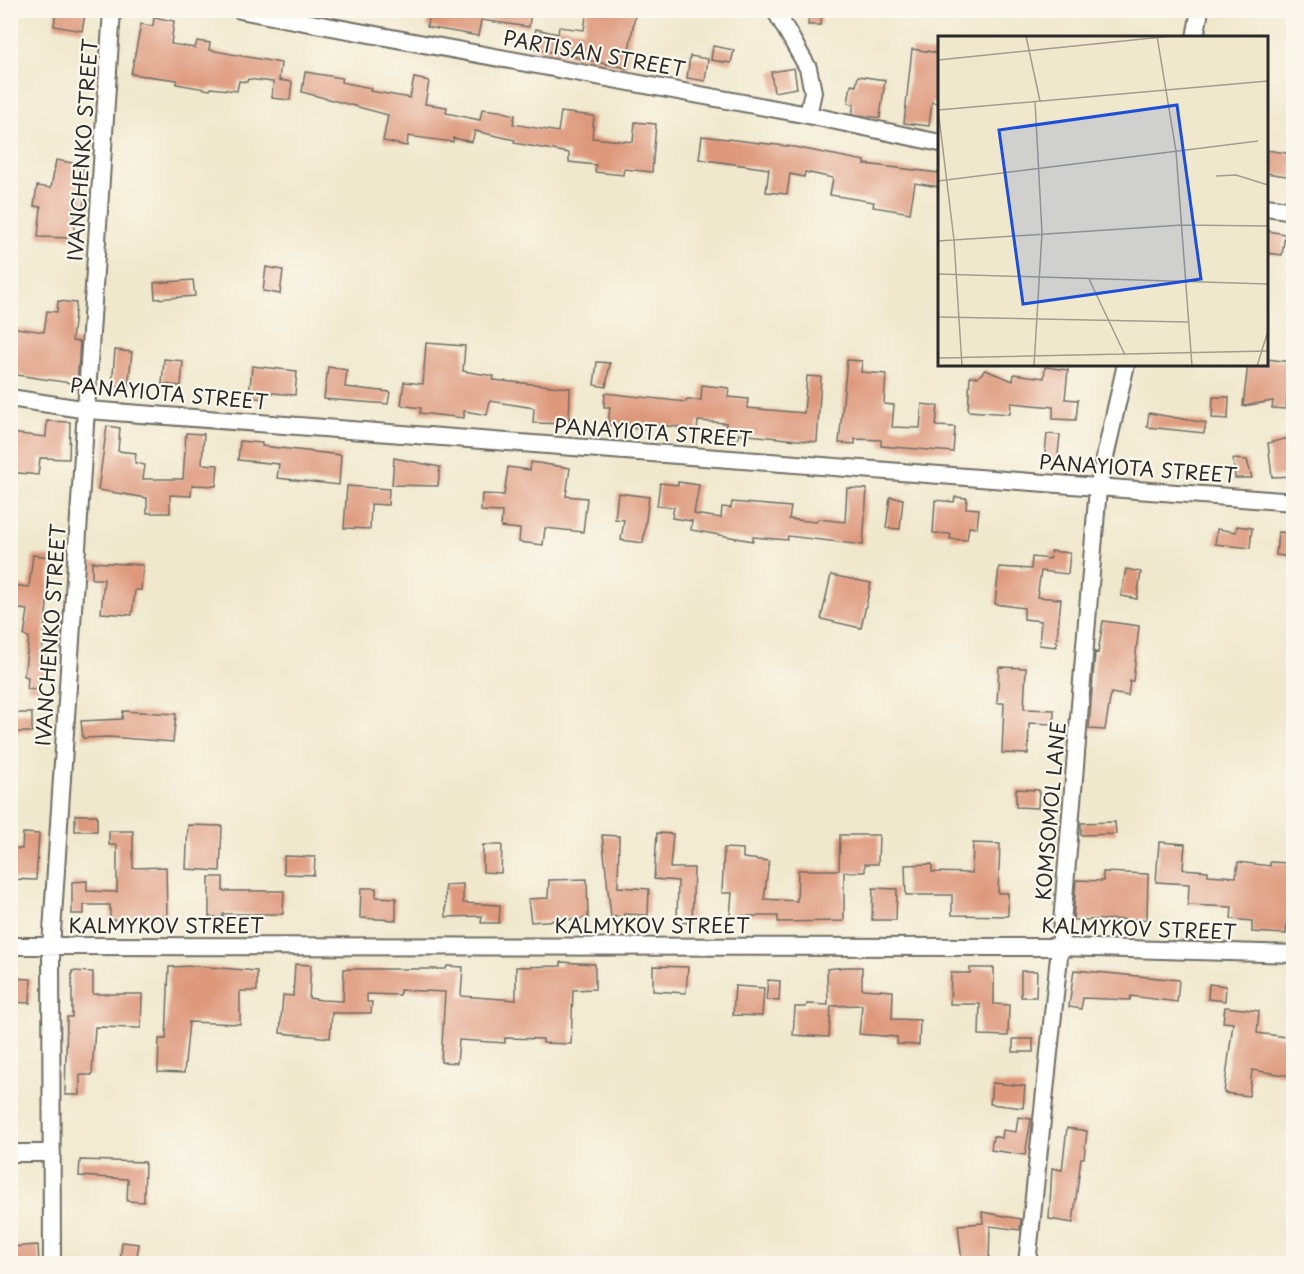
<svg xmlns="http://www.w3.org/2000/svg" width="1304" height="1274" font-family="'Playpen Sans',sans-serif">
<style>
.building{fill:#de997d}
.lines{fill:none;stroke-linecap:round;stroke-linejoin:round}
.minor-casing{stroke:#706d64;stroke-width:20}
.minor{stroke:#fff;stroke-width:16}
.labels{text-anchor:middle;stroke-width:4.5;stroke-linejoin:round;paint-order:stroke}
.street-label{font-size:20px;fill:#2b2b2b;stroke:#fbf7ec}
.inset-road{fill:none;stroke:#a19c8c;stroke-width:1.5}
.view{fill:#1d4ed8;fill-opacity:0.15;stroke:#1d4ed8;stroke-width:3}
.inset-edge{fill:none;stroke:#2b2b2b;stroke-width:3}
</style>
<rect width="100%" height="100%" fill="#fbf7ec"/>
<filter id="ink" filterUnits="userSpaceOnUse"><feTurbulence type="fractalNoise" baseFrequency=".0167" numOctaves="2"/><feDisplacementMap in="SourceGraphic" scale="12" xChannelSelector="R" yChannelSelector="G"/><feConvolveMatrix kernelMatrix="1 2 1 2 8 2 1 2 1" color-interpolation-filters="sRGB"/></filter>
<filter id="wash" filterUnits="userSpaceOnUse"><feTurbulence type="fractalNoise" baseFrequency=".008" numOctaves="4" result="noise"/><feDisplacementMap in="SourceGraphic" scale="24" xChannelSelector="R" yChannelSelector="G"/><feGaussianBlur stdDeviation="1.35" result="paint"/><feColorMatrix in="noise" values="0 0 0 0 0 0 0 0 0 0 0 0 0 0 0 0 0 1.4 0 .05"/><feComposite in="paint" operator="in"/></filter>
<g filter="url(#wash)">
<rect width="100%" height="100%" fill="#f0e8cd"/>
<g id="blocks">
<path class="building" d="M56,10H86L82,31L54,26Z
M429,10H531L529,27L481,20L478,36L427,27Z
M587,10H636L626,68L532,48L536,29L558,34L559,27L584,30Z
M809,10H822L821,25H808Z
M154,17L174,21L171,44L195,48L197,41L210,43L209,50L281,63L279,80L292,82L290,100L272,98L273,82L248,79L247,82L239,81L237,91L211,88L210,90L176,84L177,80L131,74L141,24L153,26Z
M713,46L734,50L731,63L711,60Z
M912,49L939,53V103L932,102L929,126L904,123Z
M690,56L708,59L705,81L687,78Z
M794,68L797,88L774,92L771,72Z
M305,72L342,78L341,82L371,88L370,91L410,98L414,78L429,81L425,104L447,107L446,113L480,120L482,109L499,111L515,115L513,124L558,132L561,112L594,116L592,138L633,142L635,122L656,124L652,172L624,169L623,175L595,172L596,165L569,162V153L514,143L515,140L475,131L472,142L453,138V142L408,136L407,146L383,141L388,115L302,92Z
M858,76L885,80L880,118L852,114L854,104L848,103L851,85L856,86Z
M702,136L794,147L865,161V164L939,173V187L915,183L910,213L873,207L874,202L830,195L833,178L805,172L804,177L790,174L787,194L766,192L769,169L699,159Z
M1266,150L1293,154V177L1266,173Z
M56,160L84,165L79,192L85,193L83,207L76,206L73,238L38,237L41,207L34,206L37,186L51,188Z
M1268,231L1285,234L1282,255L1266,253Z
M266,267L283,270L280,294L263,291Z
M193,280L195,296L155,299L154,283Z
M58,301L76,303L72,341L80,342L77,384L10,374V327L44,332L47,311L57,312Z
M426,343L465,346L463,371L494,376L493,380L570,388L569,424L533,423L534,408L490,401L487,415L464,411V418L420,413L421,408L401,405L404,382L423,384Z
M115,350L132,352L128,388L112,386Z
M164,359L183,361L181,386L162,384Z
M1266,359L1292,362L1286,409L1272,408L1273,401L1243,406L1248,364H1266Z
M847,360L862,361L861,372L886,374L884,404L894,405L892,427L920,428L922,404L938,406L936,426L955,427L953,452L881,446V440L855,439V444L839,443Z
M597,362L610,363L606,387L594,385Z
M252,366L297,371L295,395L263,392V399L249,397Z
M328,367L347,370L345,387L390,392L388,404L324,399Z
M1045,367L1068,370L1065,399L1078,400L1076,420L1053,419V407L1011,403L1010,414L968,411L970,376L978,377L985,370L1013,381L1014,374L1044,378Z
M807,376L821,377L817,442L738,434V440L725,438L726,423L698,421L697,432L679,431V427L648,424L647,430L608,425L610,407H604L605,393L686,402V400H701L702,385L729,388L728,397L748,399L747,408L804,413Z
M1213,397H1229L1228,419L1212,418Z
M1149,413L1206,423L1204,433L1147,427Z
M47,421L70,422L69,459L40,458L38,475L10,472V433L46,437Z
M107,426L120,428L118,451L136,453L135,463L145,465L143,479H183L186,433L204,434L202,464L218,465L216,486L192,485L191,496L170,495V513H147V498L98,490Z
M1047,434L1060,435L1057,464L1044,463Z
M1293,437V476L1272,477L1268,443Z
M240,441L262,443V446L341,455L339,485L277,478L279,464L238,460Z
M394,458L440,467L438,486L392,485Z
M1233,459L1247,460L1252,478H1235Z
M531,462L570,468L566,496L587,498L583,532L545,528L543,545L519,542L520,529L501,527L502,512L481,511L482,494L504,495L508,467L530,470Z
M678,482L699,485L694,514L721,518L722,507L731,508L732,502L791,507L789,519L816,522L818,519L845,522L847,488L867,489L863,545L788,536L787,540L753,537V541L691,530L692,521L672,518L674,507L657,506L660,483L678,485Z
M347,486L389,489L388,505L371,504L370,529L344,528Z
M618,493L649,497L643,543L621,540L624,520L615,519Z
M890,497L903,499L900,529L886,528Z
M955,497L967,498L966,508L979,509L977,528L969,527L967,540L950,539L951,534L933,533L935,500L954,502Z
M1237,526L1252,528L1250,548L1215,544L1217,529L1236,532Z
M1278,532L1293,533V557L1276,555Z
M1051,551L1070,553L1068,574L1041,571L1037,597L1061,599L1056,647L1039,645L1041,621L1024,619V608L995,604L999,567L1031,569L1032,557L1050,559Z
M33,555L52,557L42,652L48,653L45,677L41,676L40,690L27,689L28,677L24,676L29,637L24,636L28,610L10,608L12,585L29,587Z
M92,562L143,565L141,590H135L132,615L101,613L104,579H92Z
M1126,569L1141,572L1137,599L1121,596Z
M831,575L871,583L861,628L821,619Z
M1103,621L1139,626L1133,681H1130L1128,696L1111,693L1105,730L1089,729L1095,652L1098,653Z
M999,667L1026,668L1024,709L1054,710V724L1029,723L1028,754L1002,753L1004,703H997Z
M123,711L176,714L173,742L109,737L83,738L81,721L122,719Z
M10,713H32V732H10Z
M1016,789L1039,790L1038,808L1016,807Z
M75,815H97V831H75Z
M1115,822L1116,834L1081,835V823Z
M188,825L222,826L220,871L186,869Z
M109,831H133V868L166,867L167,916H133V920H110V905H84V914H72V882L87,881V891L117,892V845H109Z
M23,833L39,834L36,880L10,879V848L22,849Z
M657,833L673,834L670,868H694L692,923L677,922L678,881L654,879Z
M602,835L619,836L618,887L649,889L648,915L624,914V916L611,917Z
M840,835H879L878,864H865V872H844V921L778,922V916H730L732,893H722L724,848L743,849V858L769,861L764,899L797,901L798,870H839Z
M1159,842L1185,844L1183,869L1208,871V875L1236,877L1238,862L1270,866V862L1290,863L1286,934L1252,932V921L1231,919L1232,907L1188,905L1189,884L1156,882Z
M973,843L1000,844L998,893H1008V916L952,915V895H906L905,865L932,864V872L972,873Z
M483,845H502L501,873L483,872Z
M284,856L315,857L314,875L284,874Z
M1103,872L1148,874L1147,919L1073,920L1076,880L1103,881Z
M209,877H223V891H284L283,914H223V917H209Z
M587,879L588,918L531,922L528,899L548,898L549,880Z
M463,884V903L500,905L499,923H481L482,916L446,917L445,885Z
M361,888H376V897L396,898V920L360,918Z
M873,888L897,889L896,920H872Z
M561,962L595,964V989L573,990L571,1044L543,1043V1039L505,1038V1043L459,1040L457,1063L441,1062L445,992L400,990V995L367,994V1002H372L371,1013H332L330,1038L280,1033L283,995L293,996L295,964L311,965L309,998L321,1000L343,1001L344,969H446L447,966L463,967L461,996L516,1000V967L561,966Z
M195,966L257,971V991H240V1024L189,1022L184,1073L158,1072L159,1039H166L169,967Z
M653,966L688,967L686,993L653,991Z
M846,967H862V989L893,991L892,1019L920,1020L919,1045L897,1044V1037L859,1034L862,1005L831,1006L829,1037L793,1035L795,1007H806L807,1004L828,1005L827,969Z
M970,968H994V1004L1009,1005L1008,1036L979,1035L980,1004H950L951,973H970Z
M1074,970L1179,980L1177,1002L1131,996L1130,1000L1083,998L1081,1009L1069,1007Z
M72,971L93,972V994H142L141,1028L95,1027L92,1075H80V1095H65L67,1017H72Z
M1021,971H1037L1036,997H1021Z
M10,978L31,979L30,1003L10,1002Z
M768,980L780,981L779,1001L766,1000Z
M1209,984L1226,986L1225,1001L1208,999Z
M735,986L764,988L762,1016L733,1015Z
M1225,1007L1259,1011L1257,1033L1293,1038L1292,1076L1252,1070L1249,1096L1224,1093L1233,1023L1223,1022Z
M1013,1039H1033V1052H1013Z
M992,1083L1025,1086L1023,1108L990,1104Z
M1018,1117L1031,1119L1025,1155L991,1150L993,1136L1002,1138L1003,1130L1016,1132Z
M1067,1128L1087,1131L1084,1158H1081L1073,1223L1049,1219L1052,1168L1062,1170Z
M80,1160L145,1162L144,1202L127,1201L128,1179L79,1176Z
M982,1212L1021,1219L1020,1230L990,1226L989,1263H962L958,1225L983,1223Z
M122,1242L139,1244L136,1263H120Z
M38,1245L39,1263H10V1247Z"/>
</g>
</g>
<g filter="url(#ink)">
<use href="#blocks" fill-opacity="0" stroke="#706d64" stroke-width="1.5"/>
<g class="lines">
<defs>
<path id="minor" d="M240,10L808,115L940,143
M775,10L808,68L813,92L808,115
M1195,38L1200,10
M1266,207L1294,211
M10,398L88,410L1294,502
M10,946L1060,947L1294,954
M10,1153H52
M52,1264L51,947L112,10
M1027,1264L1060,947L1098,488L1126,364"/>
</defs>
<use href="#minor" class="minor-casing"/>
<use href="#minor" class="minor"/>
</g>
</g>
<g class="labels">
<g class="street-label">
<text transform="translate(594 54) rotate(10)" y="7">PARTISAN STREET</text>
<text transform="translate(83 150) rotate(-86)" y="7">IVANCHENKO STREET</text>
<text transform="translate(169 394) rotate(5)" y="7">PANAYIOTA STREET</text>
<text transform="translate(653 433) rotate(4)" y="7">PANAYIOTA STREET</text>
<text transform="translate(1138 469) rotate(4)" y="7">PANAYIOTA STREET</text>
<text transform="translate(51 635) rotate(-86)" y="7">IVANCHENKO STREET</text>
<text transform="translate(1051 811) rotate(-85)" y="7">KOMSOMOL LANE</text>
<text x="166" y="933">KALMYKOV STREET</text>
<text x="652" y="933">KALMYKOV STREET</text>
<text transform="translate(1139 929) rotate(2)" y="7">KALMYKOV STREET</text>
</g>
</g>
<g transform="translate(938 36)">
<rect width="330" height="330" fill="#f0e8cd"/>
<path class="inset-road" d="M88,0L102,65M219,0L238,115L254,330M0,24L234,0M0,73L16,204L24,330M0,74L330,45M278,140L298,139L330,149M0,145L320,105M0,205L244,189L330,190M0,238L330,248M151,243L187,319M0,281L250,286M0,322L330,315M96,330L104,197L97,65M319,330L330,295"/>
<path class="view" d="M239,69L263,243L85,268L61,94Z"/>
<rect width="330" height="330" class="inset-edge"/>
</g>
<rect width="1304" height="1274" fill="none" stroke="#fbf7ec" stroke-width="36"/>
</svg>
